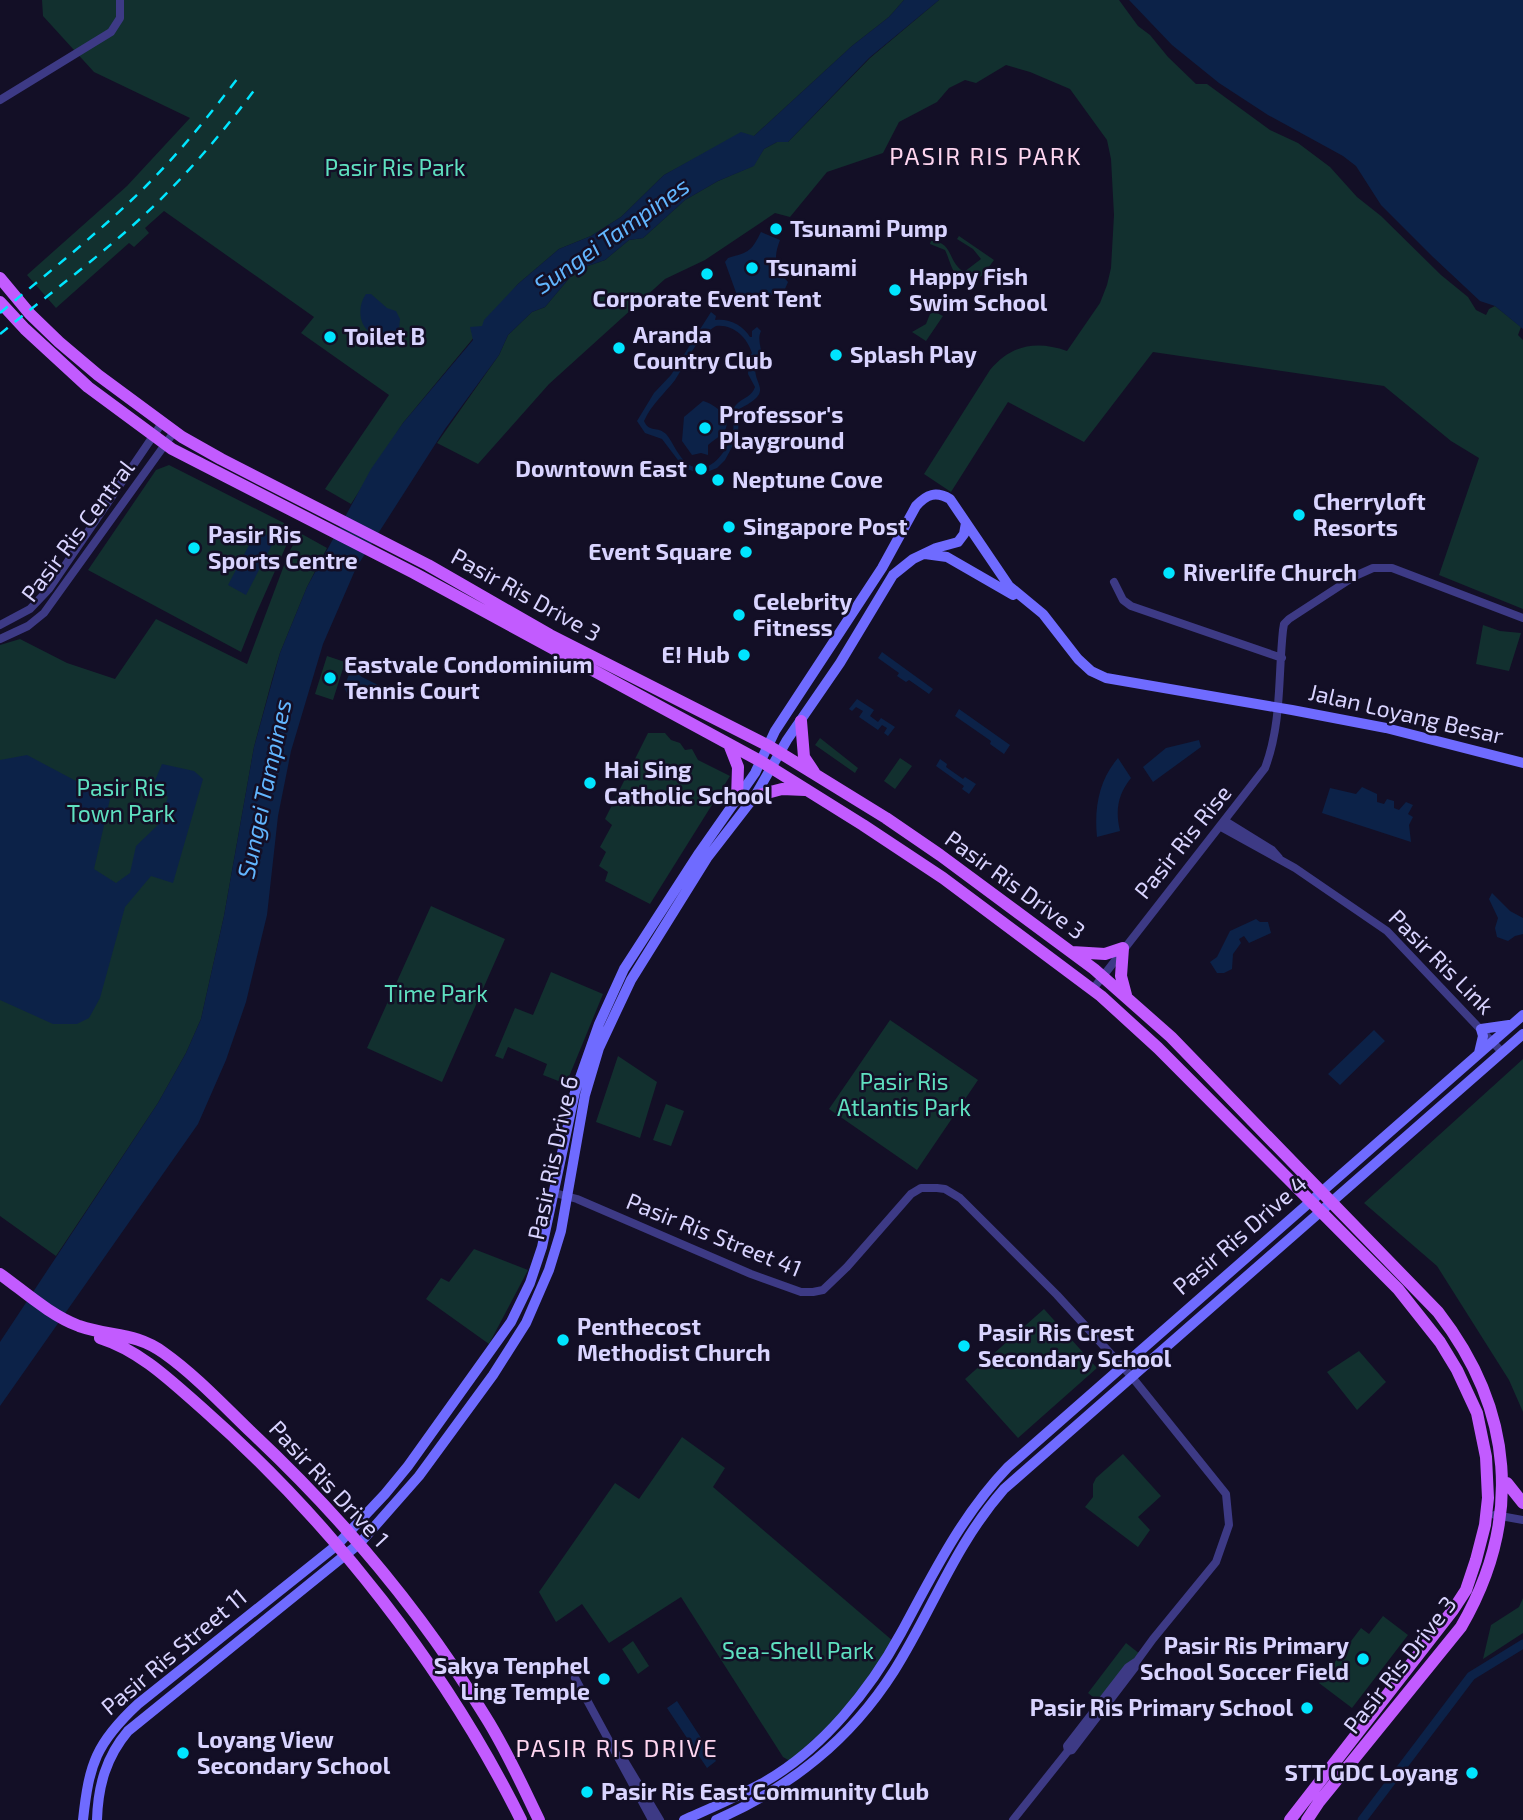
<svg xmlns="http://www.w3.org/2000/svg" width="1523" height="1820" font-family="'Exo 2',sans-serif">
<style>
.green{fill:#12302f}
.water{fill:#0c2248;fill-rule:evenodd}
.lines{fill:none;stroke-linecap:round;stroke-linejoin:round}
.canal{stroke:#0c2248;stroke-width:9}
.street{stroke:#3d3a85;stroke-width:8}
.secondary{stroke:#6f6bff;stroke-width:10}
.primary{stroke:#c25bff;stroke-width:12}
.rail{stroke:#00e5ff;stroke-width:2.5;stroke-dasharray:10 9;stroke-linecap:butt}
.poi-dot{fill:#00e5ff;stroke:#130f26;stroke-width:2.5}
.labels{text-anchor:middle;stroke-width:5;stroke-linejoin:round;paint-order:stroke}
.park-label{font-size:23px;fill:#5fe0c0;stroke:#130f26}
.poi-label{font-size:23px;font-weight:bold;fill:#d9d4ff;stroke:#130f26;text-anchor:start}
.street-label{font-size:23px;fill:#d9d4ff;stroke:#130f26}
.neighbourhood-label{font-size:24px;letter-spacing:2px;fill:#ffd6f0;stroke:#130f26}
.water-label{font-size:24px;font-style:italic;fill:#62b6ff;stroke:#130f26}
</style>
<rect width="100%" height="100%" fill="#130f26"/>
<path class="green" d="M42,0H904L889,17L852,46L754,136L705,153L664,175L621,217L591,236L559,249L518,284L403,423L351,504L325,489L389,395L301,333L314,317L164,211L145,228L149,233L134,247L129,243L56,308L27,275L127,186L190,118L94,72L43,16Z
M939,0H1119L1138,26L1150,35L1168,57L1196,84H1207L1270,130L1298,143L1330,167L1357,197L1381,216L1441,275L1468,297L1476,310L1486,315L1489,309L1495,306L1521,327L1518,335L1523,340V609L1439,575L1479,458L1451,441L1384,386L1153,352L1084,442L1008,402L951,492L924,474L990,370C1011,345 1036,340 1067,351L1100,303L1107,285L1111,268L1114,215L1111,159L1107,140L1070,89L1030,72L1006,65L976,83L965,80L949,88L937,102L899,122L883,153L827,172L790,217L775,213L705,260L665,279L549,384L478,464L437,443L499,355L508,335L532,312L545,307L576,270L605,260L629,240L643,238L685,200L718,181L753,166L764,149L777,142H788L870,58Z
M959,236L994,260L983,275L968,284C951,275 952,265 945,250L930,244L931,241C953,241 948,263 964,272L981,259L973,249L957,239Z
M935,312L943,316L926,341L912,332L926,324L930,314Z
M169,465L284,523L290,537L256,614L241,652L88,570L156,470Z
M300,533L327,548L307,587L280,653L272,680L254,747L224,916L201,1019L186,1053L158,1103L56,1256L0,1216V645L20,639L67,663L115,679L156,619L247,664L289,552Z
M1483,625L1500,631L1521,633L1509,671L1476,664Z
M327,656L345,662L333,700L315,694Z
M648,733H665L671,740L680,743L685,750L692,749L698,760L730,776L650,904L605,881L608,872L599,866L606,852L600,847L612,825L605,819Z
M820,738L858,768L855,773L815,745Z
M900,758L912,766L895,789L884,781Z
M431,906L505,939L442,1082L367,1048Z
M551,972L603,994L566,1084L543,1075L547,1064L508,1047L503,1059L495,1056L515,1008L533,1015Z
M890,1020L978,1080L917,1170L829,1109Z
M618,1056L657,1082L640,1138L596,1122Z
M1523,1059V1412L1509,1380L1437,1266L1364,1203Z
M666,1104L684,1111L671,1146L653,1140Z
M474,1249L528,1270L489,1344L426,1299L441,1278L449,1282Z
M1044,1309L1097,1368L1018,1438L965,1379Z
M1359,1351L1386,1382L1357,1410L1327,1372Z
M682,1437L725,1468L713,1487L893,1641L857,1693L833,1721L790,1761L783,1757L681,1597L609,1643L582,1604L556,1622L539,1592L615,1483L639,1499Z
M1123,1454L1161,1496L1138,1517L1150,1530L1138,1547L1085,1507L1093,1497V1484L1096,1478Z
M1523,1598V1633L1483,1659L1491,1625L1519,1607Z
M1383,1616L1408,1635L1352,1708L1319,1683L1361,1628L1369,1634Z
M633,1641L649,1666L638,1674L622,1649Z
M1126,1643L1140,1654L1103,1705L1088,1693Z"/>
<path class="water" d="M904,0H939L869,58L788,142H777L764,149L754,166L718,181L685,200L643,238L629,240L605,260L576,270L545,307L532,312L508,335L499,355L445,429L356,568L323,644L291,751L278,816L267,915L246,1002L226,1060L198,1124L0,1406V1342L158,1103L186,1053L201,1019L224,916L254,747L280,653L307,587L371,469L403,423L473,340L470,327L482,326L484,320L518,284L559,249L591,236L621,217L664,175L741,132L754,136L852,46L889,17Z
M1129,0H1523V329L1495,306L1480,301L1433,257L1381,205L1356,166L1343,156L1268,115L1219,83L1172,45Z
M761,232L780,240C773,258 775,268 788,282L785,289L751,304L738,298L725,262L728,258C749,252 751,252 761,232Z
M366,294H371L387,308L396,311L400,319L399,329L392,336C386,335 380,336 374,334C358,328 357,306 366,294Z
M711,312L716,316L715,320C729,318 743,325 750,337H752V331L757,327L761,331C756,341 764,351 761,362L757,361C748,385 779,389 739,409L738,436L725,460L717,468L702,474L684,468L662,439L645,433L637,421L654,393L671,375ZM716,326C733,324 747,337 752,353L746,361L749,363L748,374L755,387C751,399 738,398 733,410C730,417 735,424 733,431C729,449 709,479 688,464C678,457 673,442 666,434C658,426 649,433 644,421C651,405 664,394 675,380C687,362 696,337 716,326Z
M703,401C715,404 736,420 722,434C718,438 712,441 708,445V455L701,453L692,455L682,441L684,417Z
M257,530L275,539L246,595L228,585Z
M882,652L933,689L929,694L909,680L906,682L897,676L899,673L878,658Z
M352,667L362,677L390,691L389,695L384,699L374,698L371,700L359,693H347L344,687Z
M857,699L874,710L870,716L878,722L881,718L895,727L888,736L884,733L887,728L882,725L878,730L859,717L863,711L856,707L852,711L849,709Z
M959,709L1010,745L1004,754L990,744L991,741L955,716Z
M1199,740L1201,747L1153,782L1143,767L1166,748Z
M27,755L110,799L94,869L116,883L130,873L136,846L160,823L168,797L154,783L162,764L194,771L203,779L173,883L151,876L125,907L100,998L89,1018L77,1024H53L0,1000V760Z
M1118,758L1131,778C1118,794 1115,810 1120,831L1097,837C1094,808 1099,780 1118,758Z
M940,759L947,764L946,767L963,779L965,777L976,784L969,794L962,789L964,786L936,766Z
M1362,787L1377,794V802L1384,804L1387,799L1394,801V808L1399,810L1406,802L1413,805L1408,814L1413,817L1409,825L1411,842L1322,813L1330,788L1356,794Z
M1492,893L1510,911L1523,918V934L1515,936L1508,941L1497,937L1495,928L1498,918L1489,899Z
M1256,919L1260,922H1268L1271,933L1249,943L1244,936L1239,939L1241,943L1233,954L1232,969L1224,973H1217L1210,962L1217,957L1230,931Z
M1374,1030L1385,1041L1340,1085L1328,1074Z
M677,1701L716,1761L707,1768L667,1708Z"/>
<g class="lines">
<path class="canal" d="M1362,1820L1471,1676L1523,1644"/>
<path class="street" d="M0,100L111,32L120,18V0
M1114,582L1123,600L1131,606L1282,658
M0,625L30,609L49,589L162,423
M0,639L28,626L44,613L174,432
M1225,821L1272,850L1279,858
M1221,827L1295,868L1387,931L1502,1052
M1093,989L1265,768C1282,723 1278,676 1283,630L1284,624L1289,619L1355,576L1373,568H1392L1523,618
M555,1193L577,1199L751,1274L801,1292H813L823,1290L847,1267L911,1194L921,1188H937L945,1189L960,1198L1057,1295L1132,1377L1226,1494L1229,1525L1216,1562L1153,1639L1137,1661L1136,1666L1072,1750L1068,1751L1013,1820
M1495,1515L1523,1520
M575,1678L652,1820
M1068,1751L1067,1746L1128,1667L1137,1661
M624,1760L660,1820"/>
<path class="secondary" d="M925,554L947,557L1013,595
M1479,1053L1483,1036L1481,1029L1509,1025
M83,1820C89,1764 96,1743 138,1704L337,1545L385,1494L408,1466L511,1322L530,1283L542,1247L575,1092L599,1024L624,969L699,853L755,773L775,731L882,568L916,506C927,494 936,491 950,499L1009,586L1043,614L1078,659L1091,671L1106,678L1292,710L1386,728L1523,763
M97,1820C98,1786 106,1757 128,1731L360,1543L419,1476L493,1375L526,1323L549,1270L561,1231L585,1095L599,1048L631,980L707,858L755,796L787,740L840,663L893,575L913,559L936,548L958,542L964,534L966,523
M684,1820C711,1808 740,1796 766,1781C823,1748 870,1690 901,1633C933,1574 961,1516 1008,1467L1523,1015
M716,1820C791,1787 850,1740 894,1671C933,1609 954,1546 1004,1489L1523,1034"/>
<path class="primary" d="M0,278L30,314L59,342L98,375L182,437L221,459L428,565L550,635L769,746L886,818L940,855L1094,969L1171,1037L1438,1312C1514,1410 1523,1520 1461,1627L1319,1802L1307,1820
M0,302L25,329L88,387L172,449L414,573L762,762L863,825L943,878L1101,996L1158,1048L1398,1289L1440,1342L1457,1370L1477,1413L1486,1457L1488,1498L1485,1525L1476,1560L1466,1590L1453,1610L1290,1820
M801,721L804,757L814,772
M729,744L738,767L737,799
M755,796L782,789L805,790
M1072,952L1105,954L1123,948L1121,976L1126,995
M0,1274C25,1292 50,1315 79,1326C111,1337 135,1332 164,1353C195,1375 223,1405 250,1431C342,1517 420,1609 485,1716C506,1749 522,1785 539,1820
M100,1338C141,1351 172,1382 204,1410C332,1523 445,1667 521,1820
M1507,1483L1523,1503"/>
<path class="rail" d="M0,313C50,271 101,231 147,185C181,151 211,113 241,74
M0,334C54,290 111,248 160,200C196,164 228,126 258,85"/>
</g>
<g class="poi-dot">
<circle cx="776" cy="229" r="7"/>
<circle cx="752" cy="268" r="7"/>
<circle cx="707" cy="274" r="7"/>
<circle cx="895" cy="290" r="7"/>
<circle cx="330" cy="337" r="7"/>
<circle cx="619" cy="348" r="7"/>
<circle cx="836" cy="355" r="7"/>
<circle cx="705" cy="428" r="7"/>
<circle cx="701" cy="469" r="7"/>
<circle cx="718" cy="480" r="7"/>
<circle cx="1299" cy="515" r="7"/>
<circle cx="729" cy="527" r="7"/>
<circle cx="194" cy="548" r="7"/>
<circle cx="746" cy="552" r="7"/>
<circle cx="1169" cy="573" r="7"/>
<circle cx="739" cy="615" r="7"/>
<circle cx="744" cy="655" r="7"/>
<circle cx="330" cy="678" r="7"/>
<circle cx="590" cy="783" r="7"/>
<circle cx="563" cy="1340" r="7"/>
<circle cx="964" cy="1346" r="7"/>
<circle cx="1363" cy="1659" r="7"/>
<circle cx="604" cy="1679" r="7"/>
<circle cx="1307" cy="1708" r="7"/>
<circle cx="183" cy="1753" r="7"/>
<circle cx="1472" cy="1773" r="7"/>
<circle cx="587" cy="1792" r="7"/>
</g>
<g class="labels">
<g class="park-label">
<text x="395" y="176">Pasir Ris Park</text>
<text x="121" y="796">Pasir Ris<tspan x="121" dy="26">Town Park</tspan></text>
<text x="436" y="1002">Time Park</text>
<text x="904" y="1090">Pasir Ris<tspan x="904" dy="26">Atlantis Park</tspan></text>
<text x="798" y="1659">Sea-Shell Park</text>
</g>
<g class="poi-label">
<text x="790" y="237">Tsunami Pump</text>
<text x="766" y="276">Tsunami</text>
<text x="909" y="285">Happy Fish<tspan x="909" dy="26">Swim School</tspan></text>
<text x="707" y="307" text-anchor="middle">Corporate Event Tent</text>
<text x="633" y="343">Aranda<tspan x="633" dy="26">Country Club</tspan></text>
<text x="344" y="345">Toilet B</text>
<text x="850" y="363">Splash Play</text>
<text x="719" y="423">Professor's<tspan x="719" dy="26">Playground</tspan></text>
<text x="687" y="477" text-anchor="end">Downtown East</text>
<text x="732" y="488">Neptune Cove</text>
<text x="1313" y="510">Cherryloft<tspan x="1313" dy="26">Resorts</tspan></text>
<text x="743" y="535">Singapore Post</text>
<text x="208" y="543">Pasir Ris<tspan x="208" dy="26">Sports Centre</tspan></text>
<text x="732" y="560" text-anchor="end">Event Square</text>
<text x="1183" y="581">Riverlife Church</text>
<text x="753" y="610">Celebrity<tspan x="753" dy="26">Fitness</tspan></text>
<text x="730" y="663" text-anchor="end">E! Hub</text>
<text x="344" y="673">Eastvale Condominium<tspan x="344" dy="26">Tennis Court</tspan></text>
<text x="604" y="778">Hai Sing<tspan x="604" dy="26">Catholic School</tspan></text>
<text x="577" y="1335">Penthecost<tspan x="577" dy="26">Methodist Church</tspan></text>
<text x="978" y="1341">Pasir Ris Crest<tspan x="978" dy="26">Secondary School</tspan></text>
<text x="1349" y="1654" text-anchor="end">Pasir Ris Primary<tspan x="1349" dy="26">School Soccer Field</tspan></text>
<text x="590" y="1674" text-anchor="end">Sakya Tenphel<tspan x="590" dy="26">Ling Temple</tspan></text>
<text x="1293" y="1716" text-anchor="end">Pasir Ris Primary School</text>
<text x="197" y="1748">Loyang View<tspan x="197" dy="26">Secondary School</tspan></text>
<text x="1458" y="1781" text-anchor="end">STT GDC Loyang</text>
<text x="601" y="1800">Pasir Ris East Community Club</text>
</g>
<g class="street-label">
<text transform="translate(78 531) rotate(-53)" y="8">Pasir Ris Central</text>
<text transform="translate(526 595) rotate(29)" y="8">Pasir Ris Drive 3</text>
<text transform="translate(1406 714) rotate(13)" y="8">Jalan Loyang Besar</text>
<text transform="translate(1183 842) rotate(-51)" y="8">Pasir Ris Rise</text>
<text transform="translate(1015 885) rotate(36)" y="8">Pasir Ris Drive 3</text>
<text transform="translate(1441 962) rotate(45)" y="8">Pasir Ris Link</text>
<text transform="translate(553 1158) rotate(-78)" y="8">Pasir Ris Drive 6</text>
<text transform="translate(714 1235) rotate(22)" y="8">Pasir Ris Street 41</text>
<text transform="translate(1240 1235) rotate(-41)" y="8">Pasir Ris Drive 4</text>
<text transform="translate(329 1484) rotate(47)" y="8">Pasir Ris Drive 1</text>
<text transform="translate(174 1652) rotate(-40)" y="8">Pasir Ris Street 11</text>
<text transform="translate(1400 1665) rotate(-52)" y="8">Pasir Ris Drive 3</text>
</g>
<g class="neighbourhood-label">
<text x="986" y="165">PASIR RIS PARK</text>
<text x="617" y="1757">PASIR RIS DRIVE</text>
</g>
<g class="water-label">
<text transform="translate(612 236) rotate(-35)" y="8">Sungei Tampines</text>
<text transform="translate(265 789) rotate(-78)" y="8">Sungei Tampines</text>
</g>
</g>
</svg>
